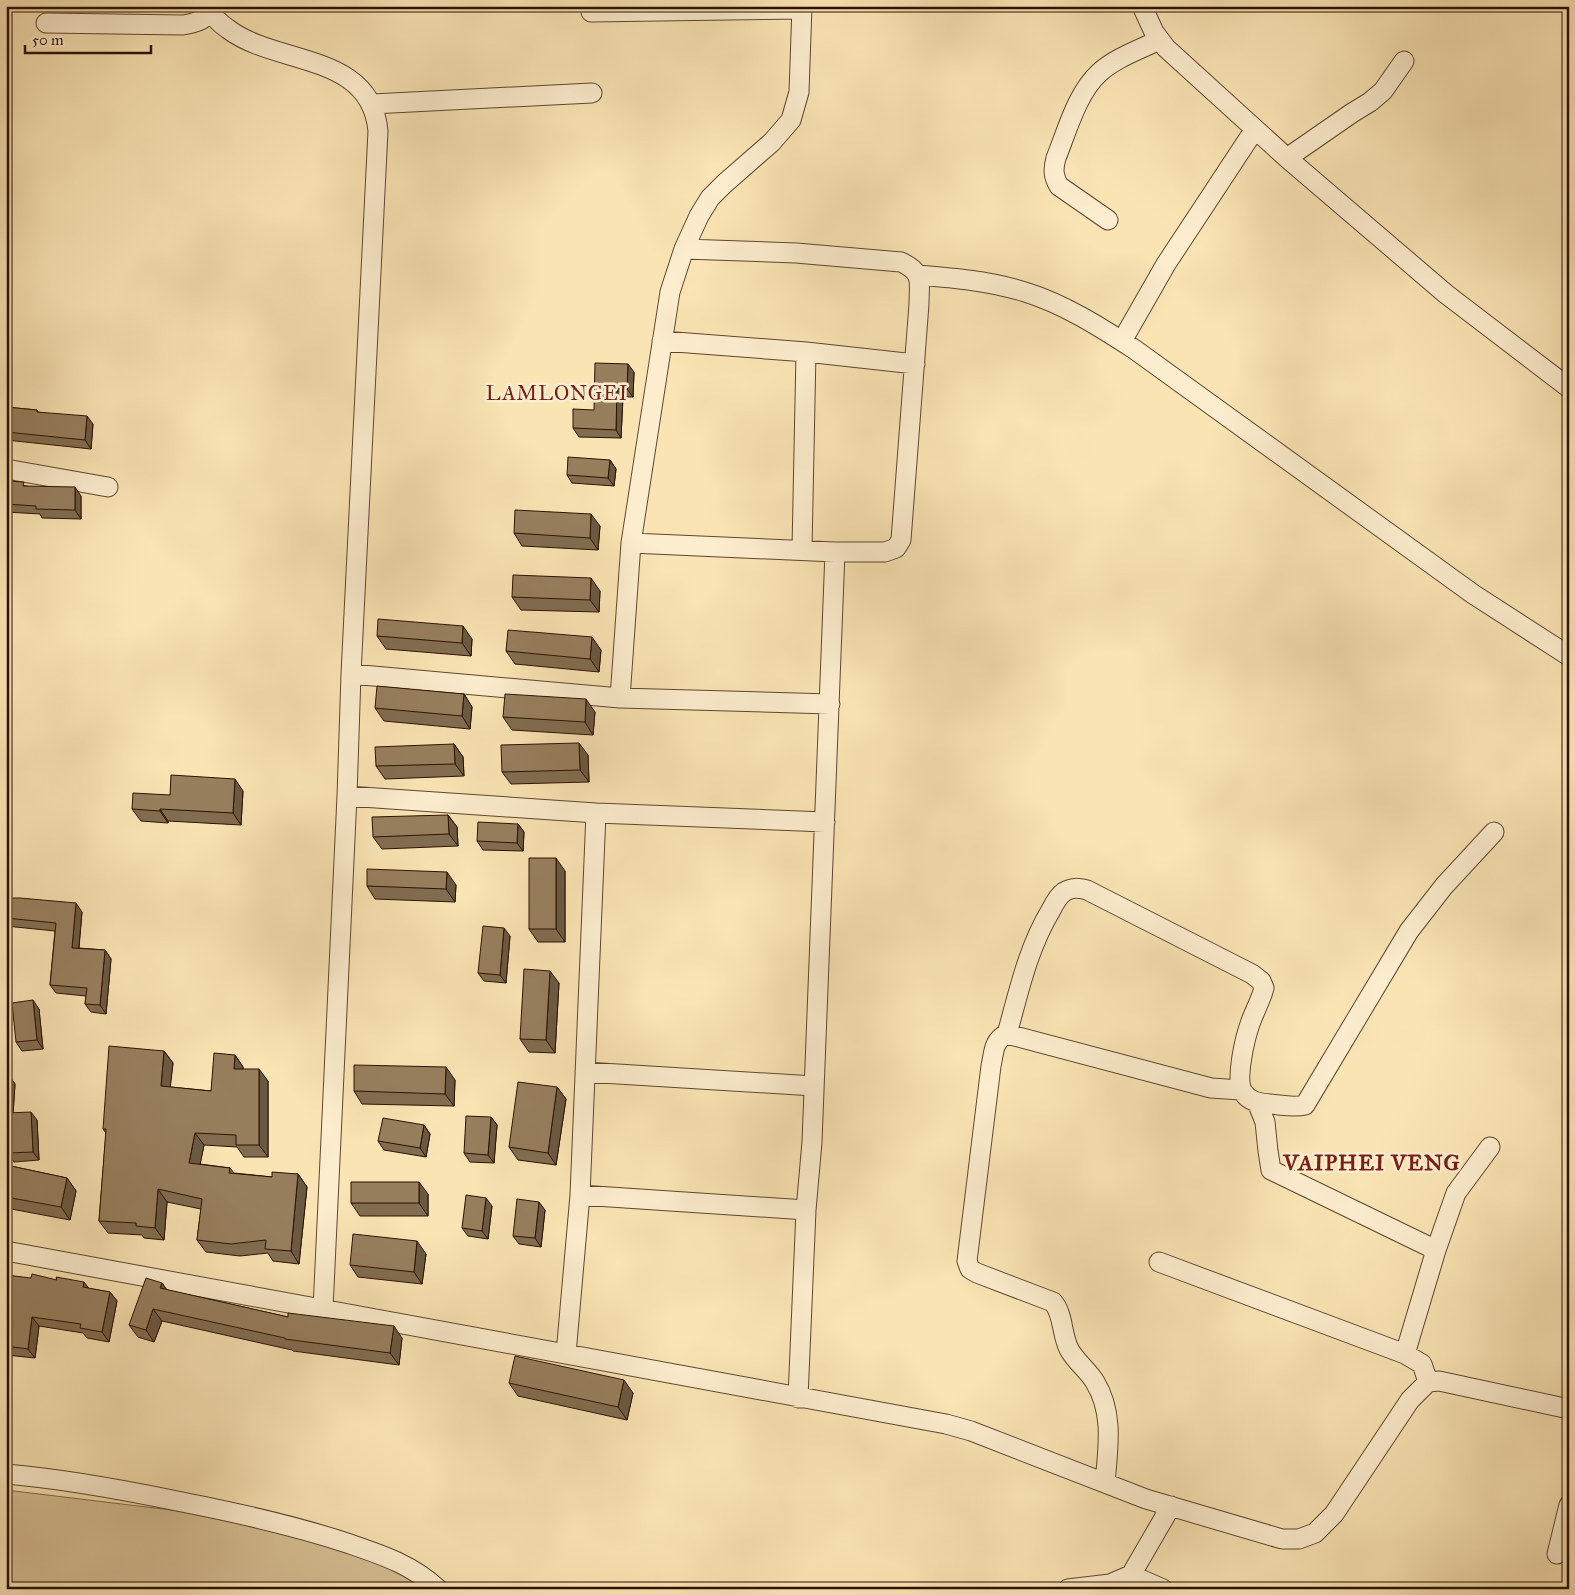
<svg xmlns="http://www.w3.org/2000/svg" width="1575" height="1595" font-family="'IM FELL Great Primer',serif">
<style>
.green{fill:#d7c095;stroke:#81684a}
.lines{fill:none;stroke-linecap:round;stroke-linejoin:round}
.street-casing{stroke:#5f462d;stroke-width:21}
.street{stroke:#fcedce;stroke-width:19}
.wall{fill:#826d51;stroke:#2b1100}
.shaded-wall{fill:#6a5942;stroke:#2b1100}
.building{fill:#977f5e;stroke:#2b1100}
.labels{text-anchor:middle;stroke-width:5;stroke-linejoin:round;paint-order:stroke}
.quarter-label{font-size:20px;letter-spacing:1px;fill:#7a1f14;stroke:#fcedce}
.district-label{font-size:22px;font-weight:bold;letter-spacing:1px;fill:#7a1f14;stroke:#fcedce}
</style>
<rect width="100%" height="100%" fill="#fae4b4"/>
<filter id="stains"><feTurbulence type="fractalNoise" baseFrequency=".004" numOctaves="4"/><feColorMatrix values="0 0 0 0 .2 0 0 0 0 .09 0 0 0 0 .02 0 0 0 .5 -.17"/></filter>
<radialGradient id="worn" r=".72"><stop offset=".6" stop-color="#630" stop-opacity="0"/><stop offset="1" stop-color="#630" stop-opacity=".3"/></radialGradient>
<path class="green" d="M6,1490L320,1528L432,1589H6Z"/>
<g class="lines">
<defs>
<path id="street" d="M209,6C212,16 219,23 228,29C277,66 371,52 378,131L351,674L347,796L323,1309
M1142,6L1154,32L1166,48L1287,158L1446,294L1569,388
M591,12L802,9
M46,23L183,25C195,23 202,21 211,12
M372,104L592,93
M1287,158L1352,113L1370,102L1383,91L1404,61
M1108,220L1059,186C1053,176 1053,169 1056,158C1067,131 1077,93 1099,73C1115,58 1139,50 1159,40
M918,275C954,278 990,281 1025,292C1064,304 1100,327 1134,349L1473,594L1569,656
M662,341L806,352L915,364
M1122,341L1166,264L1255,129
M6,469L108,487
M631,543L835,552H885L896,548L901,540L919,304C919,281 924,273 901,262L796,253L684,249
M802,549L806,352
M351,674L620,698L830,704
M620,698L631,543L670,292L684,249L699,216L710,198L724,184L772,142L791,120L799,92L802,6
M347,796L596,813L825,822
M1007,1034C1019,991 1028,948 1051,910C1054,904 1058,896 1064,892C1072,887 1078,888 1087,890L1252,974L1261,981L1264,988C1261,1000 1254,1012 1250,1024C1245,1038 1235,1080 1243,1092C1249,1102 1260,1103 1270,1104C1282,1105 1293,1108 1305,1105L1409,931L1444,886L1494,832
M585,1072L814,1086
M1257,1102L1265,1122L1268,1151L1271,1170L1436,1250
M580,1195L806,1210
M6,1251L946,1424L971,1431L1146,1499L1282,1539H1299L1315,1533L1334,1514L1410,1400L1428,1382L1439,1381L1569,1409
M1159,1262L1405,1354L1422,1364L1428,1382
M566,1354L580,1195L596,813
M1405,1354L1436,1250L1456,1193L1490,1147
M798,1398L806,1210L812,1142L835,552
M6,1474C66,1479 124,1490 182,1502C238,1513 293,1525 347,1543C382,1555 411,1564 438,1589
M1105,1483C1108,1448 1114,1413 1095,1382C1088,1370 1075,1361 1069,1349C1061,1333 1064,1315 1053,1302L977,1273L970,1269L967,1261L991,1066C994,1053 993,1040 1007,1034L1211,1088L1241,1090
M1557,1554L1569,1505
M1131,1575L1163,1589
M1068,1589L1110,1584L1131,1575L1171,1506"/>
</defs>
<use href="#street" class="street-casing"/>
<use href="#street" class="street"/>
</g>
<path class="wall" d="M634,372L633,397H623L621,438L579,437L573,428L594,410Z
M6,407L37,410L38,412L93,424L91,449L6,440Z
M610,460L616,469L614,486L572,483L567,475Z
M6,481L26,486L81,496V519L42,518L40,514L6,512Z
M600,526L598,550L522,546L514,533Z
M600,591L599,612L521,610L512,597Z
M377,636L472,639L471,656L386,649Z
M601,650L599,672L515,664L506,651Z
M464,694L472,707L470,729L384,721L375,708Z
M595,712L593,735L512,730L503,717Z
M454,744L463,757L464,776L385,779L376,766Z
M588,755L589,782L511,784L502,772Z
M243,791L241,825L168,821V823L141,821L132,809L170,795Z
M448,815L457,827L458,846L382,849L373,837Z
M518,824L524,832L523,851L483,850L477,841Z
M565,871V942H538L529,929Z
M456,885L455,902L375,899L367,886Z
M6,898L82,912L79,948L105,950L111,959L106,1014L91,1012L85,1004L86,996L56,993L50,985L55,931L6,926Z
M510,936L506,983L484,981L478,973Z
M559,983L555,1053L529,1052L520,1039Z
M39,1009L43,1049L22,1051L16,1042Z
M164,1051L173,1063L170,1087L211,1091L235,1055L243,1067V1069L268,1081V1157H244L237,1147L204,1145L200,1164L230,1168L234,1173L272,1177L298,1174L307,1187L299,1264L273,1261L268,1253L240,1256L206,1252L197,1240L201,1209L167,1202L164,1240L144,1238L142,1235L108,1233L99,1221L106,1133L103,1129Z
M6,1071L15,1084L13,1113L37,1120L39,1160L14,1162L8,1153L6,1119Z
M455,1080L454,1106L362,1104L354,1091Z
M557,1087L566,1099L556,1165L518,1160L509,1147Z
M491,1117L497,1125L494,1163L470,1162L464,1153Z
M424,1125L430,1134L426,1157L384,1150L378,1141Z
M6,1165L67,1178L76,1191L70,1220L6,1208Z
M428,1194V1216H360L351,1203Z
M492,1206L488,1239L468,1236L462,1228Z
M545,1210L541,1247L519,1244L513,1236Z
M426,1254L422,1284L358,1277L350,1265Z
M6,1275L110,1292L117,1301L109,1342L87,1338L83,1333L39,1326L35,1358L6,1355Z
M162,1283L167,1290L288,1317L402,1338L399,1365L293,1351L292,1350L162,1321L154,1342L138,1337L129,1325Z
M509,1383L633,1393L627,1420L518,1396Z"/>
<path class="shaded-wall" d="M628,364L634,372L633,397L627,389Z
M617,389L623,397L621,438L616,430Z
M87,416L93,424L91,449L85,440Z
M610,460L616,469L614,486L608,478Z
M75,487L81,496V519L75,510Z
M591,514L600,526L598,550L590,538Z
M591,578L600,591L599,612L590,600Z
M463,626L472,639L471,656L462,643Z
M592,637L601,650L599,672L590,659Z
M464,694L472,707L470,729L462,716Z
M586,699L595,712L593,735L585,722Z
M579,743L588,755L589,782L580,770Z
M454,744L463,757L464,776L455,764Z
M235,779L243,791L241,825L233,813Z
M160,809L168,821V823L160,811Z
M448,815L457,827L458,846L449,834Z
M518,824L524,832L523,851L517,843Z
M556,858L565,871V942L556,929Z
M447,872L456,885L455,902L446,889Z
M76,903L82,912L78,956L72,948Z
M504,928L510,936L506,983L500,975Z
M105,950L111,959L106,1014L100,1005Z
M550,971L559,983L555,1053L546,1040Z
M33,1000L39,1009L43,1049L37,1040Z
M164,1051L173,1063L169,1098L161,1086Z
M235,1055L243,1067L242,1081L234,1069Z
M446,1067L455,1080L454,1106L445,1094Z
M259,1069L268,1081V1157L259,1145Z
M6,1071L15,1084L13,1115L6,1106Z
M557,1087L566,1099L556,1165L548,1153Z
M31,1112L37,1120L39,1160L33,1152Z
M491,1117L497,1125L494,1163L488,1155Z
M424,1125L430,1134L426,1157L420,1148Z
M195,1133L204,1145L198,1175L189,1163Z
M298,1174L307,1187L299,1264L291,1251Z
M67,1178L76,1191L70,1220L61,1207Z
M419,1182L428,1194V1216L419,1203Z
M158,1189L167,1202L164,1240L155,1228Z
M486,1198L492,1206L488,1239L482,1231Z
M539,1202L545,1210L541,1247L535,1238Z
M417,1241L426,1254L422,1284L414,1272Z
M84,1282L91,1291L83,1287Z
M162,1283L170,1295L160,1288Z
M110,1292L117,1301L109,1342L102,1332Z
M153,1309L162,1321L154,1342L146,1330Z
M32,1317L39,1326L35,1358L28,1349Z
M394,1326L402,1338L399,1365L390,1353Z
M624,1380L633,1393L627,1420L618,1407Z"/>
<path class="building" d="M595,363L628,364L627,389H617L616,430L573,428V409L594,410Z
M6,407L37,410V412L87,416L85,440L6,432Z
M568,457L610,460L608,478L567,475Z
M6,481L24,482L23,486L75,487V510L36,509V506L6,504Z
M515,510L591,514L590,538L514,533Z
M513,575L591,578L590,600L512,597Z
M378,619L463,626L462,643L377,636Z
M508,630L592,637L590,659L506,651Z
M377,686L464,694L462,716L375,708Z
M505,694L586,699L585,722L503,717Z
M579,743L580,770L502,772L501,745Z
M454,744L455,764L376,766L375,747Z
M171,775L235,779L233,813L160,809V811L132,809L133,793L170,795Z
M448,815L449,834L373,837L372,817Z
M478,822L518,824L517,843L477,841Z
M529,858H556V929H529Z
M367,869L447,872L446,889L367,886Z
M6,898H20L76,903L72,948L105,950L100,1005L85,1004L87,988L50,985L56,923L6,918Z
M483,926L504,928L500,975L478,973Z
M524,969L550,971L546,1040L520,1039Z
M33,1000L37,1040L16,1042L12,1003Z
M109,1046L164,1051L161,1086L211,1091L214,1053L235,1055L234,1069H259V1145H236V1135L195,1133L189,1163L230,1168L229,1173L272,1177V1172L298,1174L291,1251L265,1249L266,1240L231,1244L197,1240L202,1199L158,1189L155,1228L136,1226V1223L99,1221L106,1129H103Z
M354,1065L446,1067L445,1094L354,1091Z
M518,1082L557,1087L548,1153L509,1147Z
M31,1112L33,1152L8,1153L6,1113Z
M466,1116L491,1117L488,1155L464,1153Z
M383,1118L424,1125L420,1148L378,1141Z
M6,1165L67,1178L61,1207L6,1197Z
M351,1182H419V1203H351Z
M466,1195L486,1198L482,1231L462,1228Z
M517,1199L539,1202L535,1238L513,1236Z
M353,1234L417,1241L414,1272L350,1265Z
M32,1274L57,1280L56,1277L84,1282L83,1287L110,1292L102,1332L80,1328L81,1324L32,1317L28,1349L6,1346V1275L31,1278Z
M146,1278L162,1283L160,1288L288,1317V1313L394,1326L390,1353L285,1339V1338L153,1309L146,1330L129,1325Z
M515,1356L624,1380L618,1407L509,1383Z"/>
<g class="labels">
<g class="quarter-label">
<text x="557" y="400">LAMLONGEI</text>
</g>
<g class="district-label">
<text x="1372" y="1170">VAIPHEI VENG</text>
</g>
</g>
<rect width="1575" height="1595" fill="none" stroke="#fae4b4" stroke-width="25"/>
<rect x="8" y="8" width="1560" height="1580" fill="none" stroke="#2b1100" stroke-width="2.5"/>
<rect x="12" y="12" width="1550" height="1570" fill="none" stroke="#2b1100"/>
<path d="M25 45v8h126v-8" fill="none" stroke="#2b1100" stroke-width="2.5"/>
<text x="32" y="45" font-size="15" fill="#2b1100" stroke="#fcedce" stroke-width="4" paint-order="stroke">50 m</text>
<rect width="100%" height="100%" filter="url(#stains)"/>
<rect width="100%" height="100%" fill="url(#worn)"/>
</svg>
